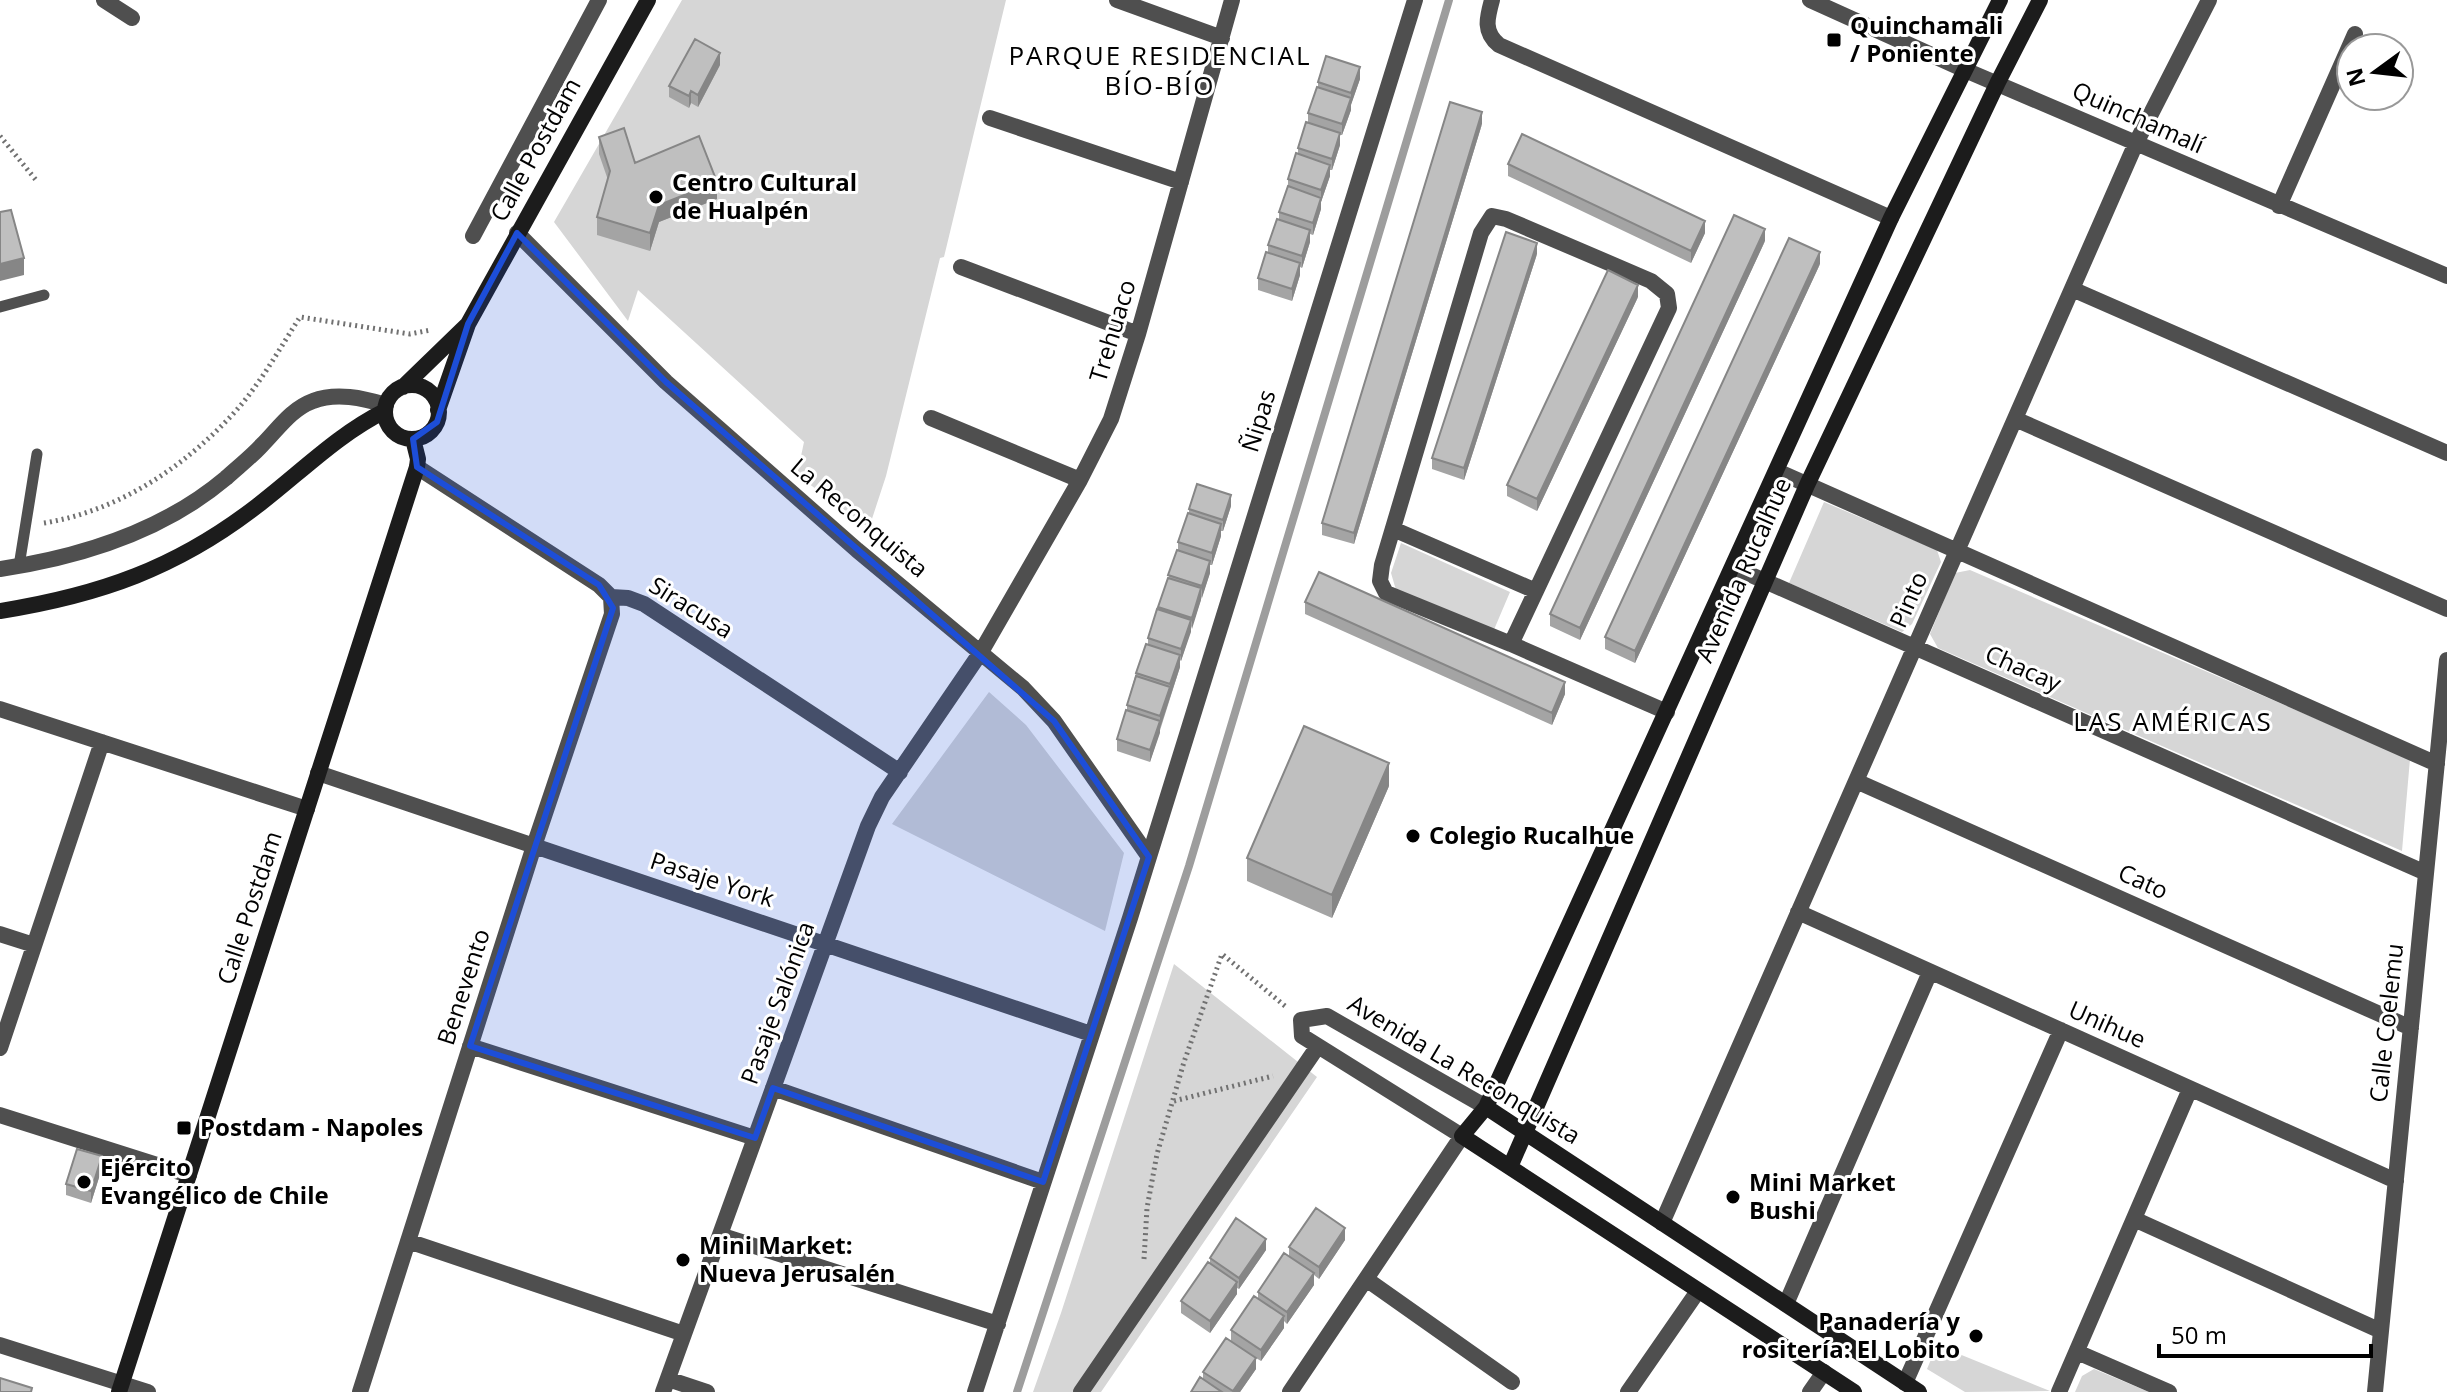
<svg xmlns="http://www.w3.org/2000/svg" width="2447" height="1392" font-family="'Open Sans',sans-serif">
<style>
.green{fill:#d6d6d6}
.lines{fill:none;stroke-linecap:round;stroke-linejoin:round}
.stream{stroke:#9d9d9d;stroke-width:8}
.path{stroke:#717171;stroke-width:5;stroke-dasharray:2 4;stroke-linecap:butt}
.lane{stroke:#4f4f4f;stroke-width:11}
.street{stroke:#4f4f4f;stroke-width:16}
.secondary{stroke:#1c1c1c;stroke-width:16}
.wall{fill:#a4a4a4}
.shaded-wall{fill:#868686}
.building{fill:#bfbfbf;stroke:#868686;stroke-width:2}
.marked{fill:#1d4ed8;fill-opacity:0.2;stroke:#1d4ed8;stroke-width:6;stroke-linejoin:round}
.poi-dot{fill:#000;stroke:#fff;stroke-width:3}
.labels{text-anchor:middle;stroke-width:6;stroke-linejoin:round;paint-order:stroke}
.poi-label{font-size:24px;font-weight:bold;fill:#000;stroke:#fff;text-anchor:start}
.street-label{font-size:24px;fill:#000;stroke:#fff}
.neighbourhood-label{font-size:26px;letter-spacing:2px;fill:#000;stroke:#fff}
</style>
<rect width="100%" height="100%" fill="#fff"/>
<path class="green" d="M682,0H1006L944,257L940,258L886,476L869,528L797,475L804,442L638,290L628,321L554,222Z
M1824,502L1937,550L1941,562L1912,624L1902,632L1789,583Z
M1401,543L1510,592L1493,632L1396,590L1391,573Z
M1970,570L2410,759L2402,851L1938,648L1930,634L1955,573Z
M989,692L1026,725L1124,853L1105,931L892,824Z
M1174,964L1317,1077L1101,1392H1033L1061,1313Z
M1937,1345L2050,1391L1965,1392L1927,1369Z
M2094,1369L2149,1392H2075L2082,1376Z"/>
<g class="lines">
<path class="stream" d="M1017,1392L1189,866L1449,0"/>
<path class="path" d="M0,136L36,180
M44,523C118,511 183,468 233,414C259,386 280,348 300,317L410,334L431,330
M1174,1101L1273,1076
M1144,1259L1147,1208L1157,1154L1184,1062L1222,954L1285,1006"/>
<path class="lane" d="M0,307L44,295
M19,566L37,454"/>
<path class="street" d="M104,0L132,18
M1117,0L1222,38
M1492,0C1487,18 1483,32 1499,45L1891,218
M1810,0L1965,70L2447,276
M990,118L1181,182
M2279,206L2355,34
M517,233L666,382L857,550L1023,688L1054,721L1149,857
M473,236L599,0
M961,267L1138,334
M2072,289L2447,453
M931,418L1080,480
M2015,419L2447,609
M417,467L599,585L611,597L628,598L644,604L900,772
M1777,471L2437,764
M1393,529L1536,591
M1733,567L2426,873
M0,569C81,557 162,532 226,478C238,467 251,457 262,445C278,429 291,409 313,401C336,392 363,398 386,405
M1511,644L1669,308L1667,294L1651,281L1506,219L1492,216L1481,233L1382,565L1380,581L1386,593L1511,644L1667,712
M0,709L307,809
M318,773L1091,1034
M1856,781L2411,1028
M1798,912L2396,1181
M0,934L34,945
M470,1046L755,1138
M0,1048L102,742
M773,1088L1043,1182
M0,1115L189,1175
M2134,1219L2381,1331
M1662,1223L2136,143L2209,0
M720,1235L998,1324
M408,1241L684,1334
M1366,1279L1512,1382
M1786,1304L1930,972
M0,1345L148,1392
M2077,1352L2169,1392
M668,1379L707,1392
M1905,1383L2061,1030
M360,1392L534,846L612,614L611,597
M663,1392L868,826L882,797L981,652L1080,480L1111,419L1138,334L1232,0
M975,1392L1130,918L1415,0
M1081,1392L1318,1046
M1290,1392L1462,1136L1302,1036L1301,1020L1327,1016L1486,1107
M1628,1392L1698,1291
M1810,1392L1824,1372
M2059,1392L2190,1089
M2375,1392L2447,660"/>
<path class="secondary" d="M385 412a27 27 0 1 1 54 0a27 27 0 1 1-54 0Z
M403,387L467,325
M438,410L468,324L648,0
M0,611C100,595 177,568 257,506C299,474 338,434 385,411
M1486,1107L1919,1392
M1510,1167L1807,485L1998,82L2040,0
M119,1392L417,467L418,459L413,439
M1854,1392L1462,1136L1486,1107L1891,218L2000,0"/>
</g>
<path class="wall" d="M720,65L698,107L691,103L689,108L669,97V86Z
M1360,79L1351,104V110L1342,135H1340V145L1332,170H1330V176L1321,202V209L1313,235L1310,234V242L1302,268L1300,267V275L1292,301L1258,290V278L1268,253V245L1279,220V212L1288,187V179L1298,154V148L1308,122V113L1318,87V82Z
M1482,124L1354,544L1322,535V523Z
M599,137L635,163L717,199L659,222L650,251L597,235V217L608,180L599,154Z
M1508,164L1705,233L1691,263L1508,176Z
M1765,241L1580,640L1550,626V614Z
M1537,254L1464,480L1432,469V458Z
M1820,264L1635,663L1605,649V637Z
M1638,297L1537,511L1507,496V485Z
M1231,506L1223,531H1221V536L1212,565H1210V573L1191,629L1181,661L1180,660V667L1150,762L1117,751V739L1127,710V705L1136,673L1148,644V638L1158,607L1178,550V542L1189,514V509Z
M1305,602L1565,694L1552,725L1305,614Z
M1389,786L1332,918L1247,881V858Z
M102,1168L91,1203L66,1195V1184Z
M1345,1240L1319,1279L1314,1275V1285L1287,1324L1284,1321V1328L1261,1361L1256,1358V1369L1240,1392H1191L1203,1379V1372L1231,1341V1330L1258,1299V1292L1289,1257V1247Z
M1266,1250L1239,1289L1237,1288V1294L1210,1333L1181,1313V1301L1210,1264V1258Z"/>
<path class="shaded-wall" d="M720,53V65L698,107V95Z
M1360,67V79L1351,105V93Z
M691,91V103L689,108V96Z
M1351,98V110L1342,135V124Z
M1482,112V124L1354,544V533Z
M1340,133V145L1332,170V159Z
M1330,165V176L1321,202V190Z
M717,182V199L659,222L650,251V233L659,205Z
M1321,198V209L1313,235V223Z
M1705,221V233L1691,263V251Z
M1765,229V241L1580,640V628Z
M1310,230V242L1302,268V256Z
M1537,243V254L1464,480V468Z
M1820,252V264L1635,663V651Z
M24,258V275L0,281V264Z
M1300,263V275L1292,301V289Z
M1638,285V297L1537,511V499Z
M1231,495V506L1223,531V520Z
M1221,524V536L1212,565V553Z
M1210,561V573L1202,598V586Z
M1201,588V600L1192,629V618Z
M1191,620V632L1181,661V649Z
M1180,655V667L1160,728V716Z
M1565,682V694L1552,725V713Z
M1160,721V733L1150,762V750Z
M1389,763V786L1332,918V895Z
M102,1156V1168L91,1203V1191Z
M1345,1228V1240L1319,1279V1267Z
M1266,1239V1250L1239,1289V1278Z
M1314,1273V1285L1287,1324V1312Z
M1237,1282V1294L1210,1333V1321Z
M1284,1316V1328L1261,1361V1350Z
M1256,1358V1369L1240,1392H1233Z"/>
<path class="building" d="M695,39L720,53L698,95L691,91L689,96L669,86Z
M1326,56L1360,67L1351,93L1318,82Z
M1317,87L1351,98L1342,124L1308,113Z
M1450,102L1482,112L1354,533L1322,523Z
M1306,122L1340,133L1332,159L1298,148Z
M624,128L635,163L699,136L717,182L659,205L650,233L597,217L610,171L599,137Z
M1522,134L1705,221L1691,251L1508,164Z
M1296,153L1330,165L1321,190L1288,179Z
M1288,186L1321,198L1313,223L1279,212Z
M11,210L24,258L0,264V212Z
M1734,215L1765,229L1580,628L1550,614Z
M1277,219L1310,230L1302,256L1268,245Z
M1506,232L1537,243L1464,468L1432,458Z
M1789,238L1820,252L1635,651L1605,637Z
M1266,252L1300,263L1292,289L1258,278Z
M1608,270L1638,285L1537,499L1507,485Z
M1197,484L1231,495L1223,520L1189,509Z
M1188,513L1221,524L1212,553L1178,542Z
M1177,550L1210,561L1202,586L1168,575Z
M1319,572L1565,682L1552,713L1305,602Z
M1168,578L1201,588L1192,618L1158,607Z
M1157,609L1191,620L1181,649L1148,638Z
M1146,644L1180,655L1170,684L1136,673Z
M1136,676L1170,687L1160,716L1127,705Z
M1126,710L1160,721L1150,750L1117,739Z
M1304,726L1389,763L1332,895L1247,858Z
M77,1149L102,1156L91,1191L66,1184Z
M1316,1208L1345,1228L1319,1267L1289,1247Z
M1236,1218L1266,1239L1239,1278L1210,1258Z
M1284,1253L1314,1273L1287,1312L1258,1292Z
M1208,1262L1237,1282L1210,1321L1181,1301Z
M1254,1296L1284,1316L1261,1350L1231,1330Z
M1226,1338L1256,1358L1233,1391L1203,1372Z
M1200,1377L1222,1392H1191Z
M0,1378L32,1388L31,1392H0Z"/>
<path class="marked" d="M517,233L666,382L1054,721L1149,857L1043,1182L773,1088L755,1138L470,1046L613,608L599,585L417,467L413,439L437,422L468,324Z"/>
<g class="poi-dot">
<rect x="1826" y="32" width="16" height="16" rx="4"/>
<circle cx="656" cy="197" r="8"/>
<circle cx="1413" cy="836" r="8"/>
<rect x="176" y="1120" width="16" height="16" rx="4"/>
<circle cx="84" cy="1182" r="8"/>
<circle cx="1733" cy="1197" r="8"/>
<circle cx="683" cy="1260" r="8"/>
<circle cx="1976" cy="1336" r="8"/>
</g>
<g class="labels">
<g class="poi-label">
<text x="1850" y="34">Quinchamali<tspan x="1850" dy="28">/ Poniente</tspan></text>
<text x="672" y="191">Centro Cultural<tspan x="672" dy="28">de Hualpén</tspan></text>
<text x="1429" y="844">Colegio Rucalhue</text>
<text x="200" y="1136">Postdam - Napoles</text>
<text x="100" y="1176">Ejército<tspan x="100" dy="28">Evangélico de Chile</tspan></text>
<text x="1749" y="1191">Mini Market<tspan x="1749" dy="28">Bushi</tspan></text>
<text x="699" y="1254">Mini Market:<tspan x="699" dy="28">Nueva Jerusalén</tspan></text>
<text x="1960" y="1330" text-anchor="end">Panadería y<tspan x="1960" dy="28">rositería: El Lobito</tspan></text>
</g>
<g class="street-label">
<text transform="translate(2138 118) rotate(24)" y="8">Quinchamalí</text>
<text transform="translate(536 150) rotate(-61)" y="8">Calle Postdam</text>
<text transform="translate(1113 331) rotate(-73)" y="8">Trehuaco</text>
<text transform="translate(1259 421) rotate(-73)" y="8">Ñipas</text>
<text transform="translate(859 518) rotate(40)" y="8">La Reconquista</text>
<text transform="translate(1744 570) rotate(-66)" y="8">Avenida Rucalhue</text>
<text transform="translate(1909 600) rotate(-66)" y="8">Pinto</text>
<text transform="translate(691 608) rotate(32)" y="8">Siracusa</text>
<text transform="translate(2023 669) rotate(24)" y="8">Chacay</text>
<text transform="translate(712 880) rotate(18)" y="8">Pasaje York</text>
<text transform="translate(2143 882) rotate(24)" y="8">Cato</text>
<text transform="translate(250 908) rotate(-72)" y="8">Calle Postdam</text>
<text transform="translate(464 987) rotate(-72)" y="8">Benevento</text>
<text transform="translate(778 1003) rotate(-70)" y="8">Pasaje Salónica</text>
<text transform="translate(2387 1023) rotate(-84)" y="8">Calle Coelemu</text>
<text transform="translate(2107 1025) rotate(24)" y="8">Unihue</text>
<text transform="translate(1464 1070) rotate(31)" y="8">Avenida La Reconquista</text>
</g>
<g class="neighbourhood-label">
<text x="1160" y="65">PARQUE RESIDENCIAL<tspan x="1160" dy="30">BÍO-BÍO</tspan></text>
<text x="2173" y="731">LAS AMÉRICAS</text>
</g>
</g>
<g transform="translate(2375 72) rotate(255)"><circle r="38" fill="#ffffff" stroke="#999999" stroke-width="2"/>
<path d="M0-6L14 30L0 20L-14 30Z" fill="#000000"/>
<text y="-12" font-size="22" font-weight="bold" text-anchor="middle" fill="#000000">N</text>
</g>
<path d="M2159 1344v12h212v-12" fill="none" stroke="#000000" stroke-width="4"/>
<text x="2171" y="1344" font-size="24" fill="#000000" stroke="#ffffff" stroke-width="6" paint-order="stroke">50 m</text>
</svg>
